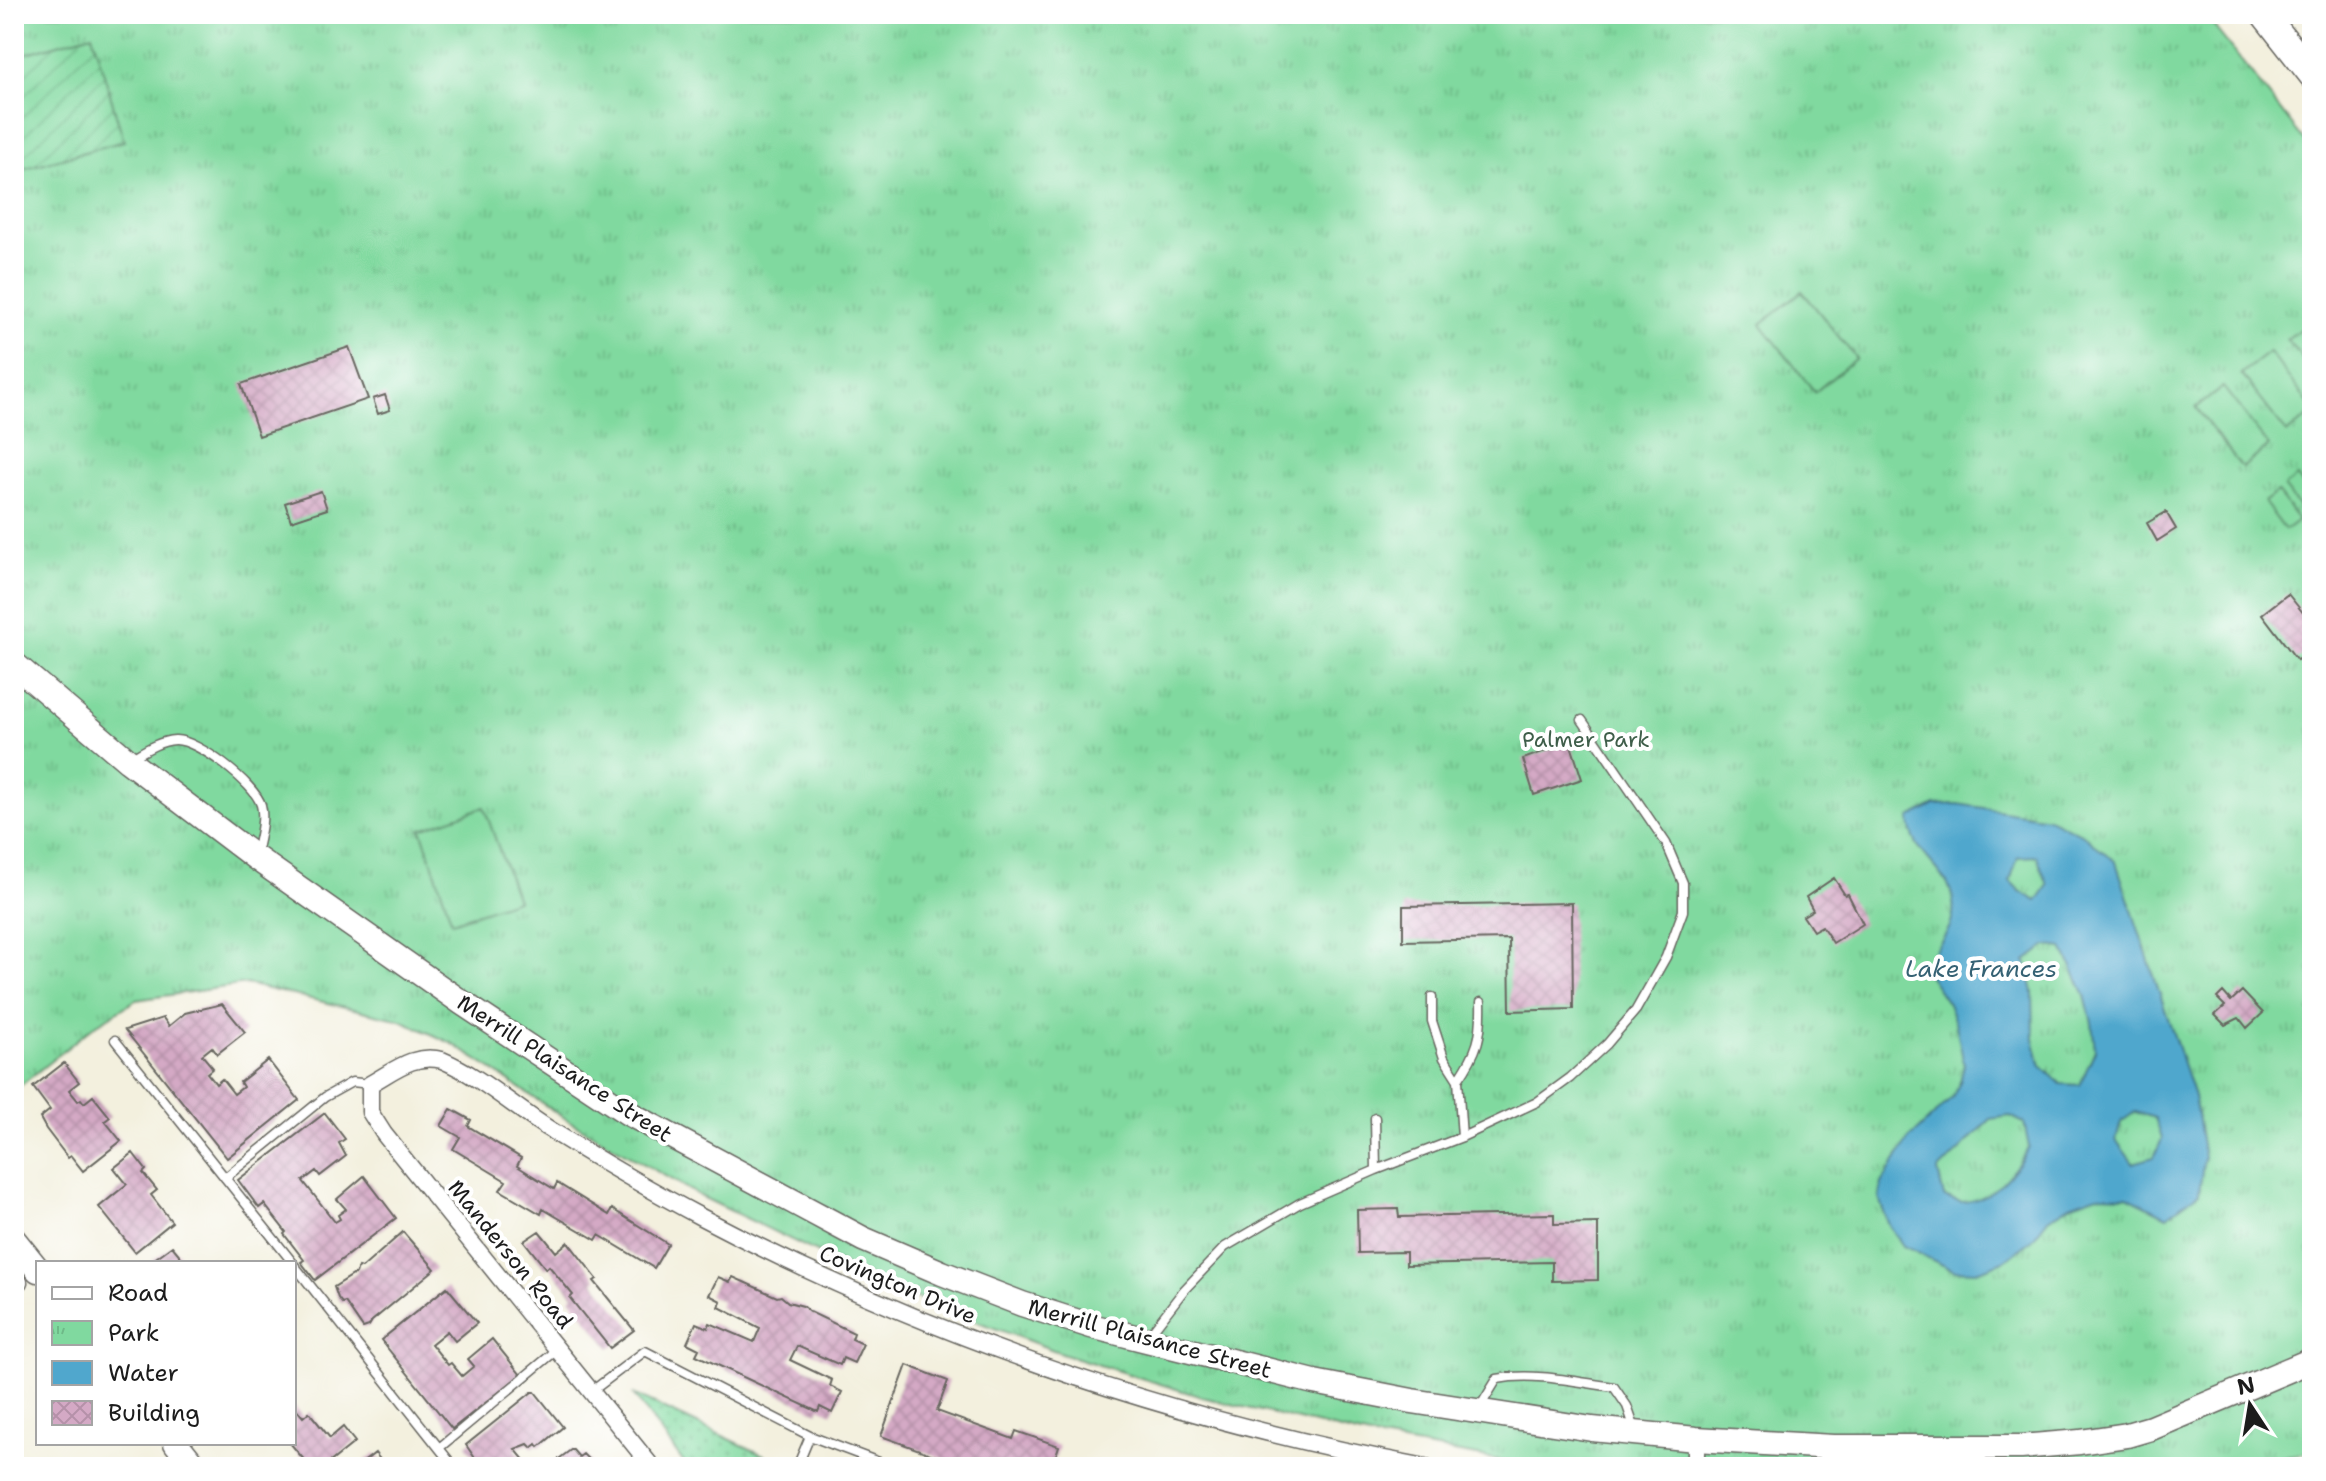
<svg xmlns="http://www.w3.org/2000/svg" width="2326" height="1481" font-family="'Shantell Sans',sans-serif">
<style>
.grass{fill:url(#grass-dots);stroke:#4e7a5e;stroke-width:2}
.park{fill:url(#park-tufts);stroke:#4e7a5e;stroke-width:2}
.garden{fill:url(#garden-furrows);stroke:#4e7a5e;stroke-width:2}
.pitch{fill:#80d99f;stroke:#4e7a5e;stroke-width:2}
.water{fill:#50a7cd;stroke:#366274;stroke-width:2;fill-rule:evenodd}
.building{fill:url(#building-cross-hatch)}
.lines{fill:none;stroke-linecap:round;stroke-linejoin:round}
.lane-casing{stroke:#676660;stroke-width:11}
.street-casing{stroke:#676660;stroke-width:19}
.secondary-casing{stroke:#676660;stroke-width:27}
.primary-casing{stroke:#676660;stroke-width:29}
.lane{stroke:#fff;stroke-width:8}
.street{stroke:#fff;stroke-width:16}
.secondary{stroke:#fff;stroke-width:24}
.primary{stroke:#fff;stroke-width:26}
.labels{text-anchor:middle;stroke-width:8;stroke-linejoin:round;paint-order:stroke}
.park-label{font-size:22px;fill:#3f5e4a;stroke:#fff}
.street-label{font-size:22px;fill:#1c1c1c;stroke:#fff}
.water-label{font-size:24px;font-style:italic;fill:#366274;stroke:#fff}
</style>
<defs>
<pattern id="grass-dots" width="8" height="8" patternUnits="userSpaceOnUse" patternTransform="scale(2)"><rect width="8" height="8" fill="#80d99f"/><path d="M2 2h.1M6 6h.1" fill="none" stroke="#6eba88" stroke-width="1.8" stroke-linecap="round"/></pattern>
<pattern id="park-tufts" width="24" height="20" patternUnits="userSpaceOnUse" patternTransform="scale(2)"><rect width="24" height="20" fill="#80d99f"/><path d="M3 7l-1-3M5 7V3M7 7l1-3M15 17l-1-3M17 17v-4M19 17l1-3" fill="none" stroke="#6eba88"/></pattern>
<pattern id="garden-furrows" width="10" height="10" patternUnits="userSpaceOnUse" patternTransform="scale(2)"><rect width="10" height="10" fill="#80d99f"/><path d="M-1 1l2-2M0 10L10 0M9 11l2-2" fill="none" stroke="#6eba88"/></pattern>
<pattern id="building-cross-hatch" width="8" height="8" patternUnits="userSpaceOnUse" patternTransform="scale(2)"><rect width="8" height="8" fill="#d4a9c5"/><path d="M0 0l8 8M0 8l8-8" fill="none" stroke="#b591a9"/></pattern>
</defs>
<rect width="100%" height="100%" fill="#fff"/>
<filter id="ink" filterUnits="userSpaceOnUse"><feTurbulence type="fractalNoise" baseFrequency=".0125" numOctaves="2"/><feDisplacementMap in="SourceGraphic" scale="16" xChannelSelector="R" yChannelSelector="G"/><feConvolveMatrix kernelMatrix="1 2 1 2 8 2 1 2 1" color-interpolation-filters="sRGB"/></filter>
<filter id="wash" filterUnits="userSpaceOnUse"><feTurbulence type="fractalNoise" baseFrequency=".006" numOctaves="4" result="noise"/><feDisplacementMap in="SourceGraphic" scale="32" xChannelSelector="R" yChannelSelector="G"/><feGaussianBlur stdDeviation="1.8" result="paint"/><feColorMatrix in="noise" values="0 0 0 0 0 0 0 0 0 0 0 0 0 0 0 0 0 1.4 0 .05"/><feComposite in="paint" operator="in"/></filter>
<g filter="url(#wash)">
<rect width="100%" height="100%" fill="#f3f0de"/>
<path class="grass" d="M633,1394L785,1465L784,1467H687Z"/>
<path class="park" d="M14,14H2204L2312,150V1452L2208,1467H1540L1374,1438L1202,1397L1064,1354L930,1304L833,1260L700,1196L566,1119L453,1044L401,1020L246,984L136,1000L94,1026L14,1091Z"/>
<path class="garden" d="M92,34L124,141L19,170L14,154V57Z"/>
<path class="pitch" d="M1802,291L1856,358L1815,392L1761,324Z
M2312,320V371L2287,339Z
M2269,352L2312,408V414L2287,433L2241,374Z
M2223,387L2269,446L2242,468L2196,408Z
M2297,477L2312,497V509L2305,515L2284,487Z
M2277,492L2298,520L2285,530L2264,502Z
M484,807L517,900L452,922L421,829Z"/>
<path class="water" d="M1957,804L2049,818L2085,836L2116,862L2194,1096L2204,1157L2199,1193L2167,1216L2127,1196L2098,1195L2070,1205L2048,1219L2031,1241L2002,1262L1976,1271L1953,1270L1903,1246L1888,1223L1879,1199L1882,1183L1908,1140L1952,1098L1960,1082L1964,1064L1956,1025L1948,1004L1925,970C1930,951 1947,940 1952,920C1963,870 1909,861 1910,818L1935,805ZM2037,856L2048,885L2037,901L2020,891L2010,881L2018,857ZM2046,946L2063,948L2085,995L2092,1023L2095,1050L2080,1085L2061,1084L2041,1066L2034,1038L2033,992L2026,961ZM2135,1112L2155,1118L2162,1139L2154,1157L2133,1163L2116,1140L2121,1122ZM2010,1116L2024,1123L2029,1147C2015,1170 1994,1200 1963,1202C1957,1202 1950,1199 1944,1197L1938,1171L1991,1119Z"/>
<g id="blocks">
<path class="building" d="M349,347L368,399L259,436L241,384Z
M385,395L390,410L378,414L373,399Z
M321,491L327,509L291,521L285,503Z
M2166,512L2176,529L2157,541L2147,523Z
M2288,594L2312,624V649L2297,660L2262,614Z
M1570,742L1582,779L1534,795L1523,759Z
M1834,878L1845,895L1848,894L1863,924L1833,943L1822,926L1813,931L1803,916L1813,910L1806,897Z
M1572,903L1573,1009L1510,1011L1509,939L1403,941V906Z
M2242,991L2263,1013L2247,1028L2239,1018L2225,1025L2215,1015L2225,1006L2217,998L2223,992L2231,1001Z
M222,1004L245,1032L217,1054L212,1047L202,1055L213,1068L207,1073L216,1084L222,1079L234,1094L243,1087L240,1082L268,1060L299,1100L227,1158L125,1030L163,1018L169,1026L185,1013Z
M64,1063L79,1082L69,1090L78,1101L81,1099L84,1103L93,1096L110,1117L105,1121L121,1141L83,1171L71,1156L68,1158L46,1129L40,1118L50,1110L33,1087Z
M451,1109L471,1120L468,1126L521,1158L517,1166L554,1189L557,1183L609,1215L612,1209L668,1244L654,1268L599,1235L596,1240L543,1209L541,1214L500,1190L506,1181L453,1149L460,1137L441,1126Z
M325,1113L345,1139L339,1143L346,1156L320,1176L316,1171L303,1181L335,1222L340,1219L338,1215L346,1209L337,1199L364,1176L396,1218L315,1280L301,1262L304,1260L284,1234L286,1232L264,1204L259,1208L238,1180Z
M133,1153L146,1170L143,1173L157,1190L151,1195L172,1222L135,1252L99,1207L127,1184L114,1168Z
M1398,1209L1399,1217L1554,1214V1224L1598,1223V1280L1552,1281V1262L1406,1265V1252L1358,1253L1357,1210Z
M539,1231L556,1252L568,1242L597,1279L594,1281L634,1330L610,1348L570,1298L573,1295L549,1266L546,1269L524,1241Z
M403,1232L435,1269L372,1321L369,1326L363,1328L345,1302L342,1303L338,1298L334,1287L356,1273L358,1267L362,1268Z
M172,1246L186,1263H149Z
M718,1277L730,1282L733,1277L777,1297L781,1296L788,1302L803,1306L810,1312L854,1333L852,1339L863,1344L854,1363L843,1358L840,1365L797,1346L790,1360L832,1380L830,1386L842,1392L832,1413L820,1407L818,1412L696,1355L699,1349L687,1343L696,1323L708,1328L710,1323L754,1342L760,1328L719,1307L721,1301L709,1295Z
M447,1287L477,1323L455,1341L447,1331L431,1344L448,1365L451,1363L462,1376L474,1366L468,1359L492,1339L521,1375L452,1429L381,1340Z
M907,1365L948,1381L937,1411L1013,1439L1016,1431L1059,1446L1052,1467H966L881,1436Z
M532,1392H535L563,1427L539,1447L537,1444L532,1448L528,1444L515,1449L530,1467H481L466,1445Z
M294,1406L303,1417L309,1412L330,1438L343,1427L355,1442L324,1467H310L290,1443H294Z
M572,1449L579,1457L583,1454L596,1467H548Z
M375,1453L386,1467H357Z"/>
</g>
</g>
<g filter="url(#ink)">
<use href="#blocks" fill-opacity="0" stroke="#676660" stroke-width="2"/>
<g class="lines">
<defs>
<path id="lane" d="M130,759C144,751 159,741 175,740C197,739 255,784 261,805C265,819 259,839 256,854
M1432,997V1021L1444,1058L1458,1080L1462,1137
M115,1040L293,1263
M1458,1080C1478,1051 1482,1037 1481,1002
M1375,1118L1376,1170
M225,1178L325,1097L352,1082L370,1084
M294,1265L454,1467
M1147,1338L1184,1290L1225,1247L1300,1203L1376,1170L1462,1137L1537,1102L1570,1078L1607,1044L1636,1010L1666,957L1683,911V883L1666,843L1582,720
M592,1391L645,1351L810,1436
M1480,1407L1497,1379C1535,1372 1576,1382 1614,1387L1627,1406L1635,1429
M439,1448L558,1349
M797,1467L810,1436L892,1467"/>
<path id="street" d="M14,1281L19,1282
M1696,1439V1467
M652,1467L384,1134L370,1112V1084C394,1071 413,1053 442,1060C480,1076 514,1107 549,1129C599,1160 650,1190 701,1217C929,1337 1173,1420 1426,1467"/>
<path id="secondary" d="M14,664L128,761L256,858L461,1002L628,1113L863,1239L942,1273L1022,1304L1091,1326L1314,1382L1412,1401L1592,1429L1696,1439L1833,1447H2021L2080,1442L2127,1435L2151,1428L2312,1360
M14,1240L38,1270
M176,1443L195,1467"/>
<path id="primary" d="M2264,14L2312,75"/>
</defs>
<use href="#lane" class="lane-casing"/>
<use href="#street" class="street-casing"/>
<use href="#secondary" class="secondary-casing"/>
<use href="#primary" class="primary-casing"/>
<use href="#lane" class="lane"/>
<use href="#street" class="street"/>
<use href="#secondary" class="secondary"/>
<use href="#primary" class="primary"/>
</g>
</g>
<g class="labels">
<g class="park-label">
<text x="1586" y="747">Palmer Park</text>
</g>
<g class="street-label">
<text transform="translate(565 1068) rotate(33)" y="8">Merrill Plaisance Street</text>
<text transform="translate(511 1254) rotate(51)" y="8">Manderson Road</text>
<text transform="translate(898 1284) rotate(23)" y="8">Covington Drive</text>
<text transform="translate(1150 1338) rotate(15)" y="8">Merrill Plaisance Street</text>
</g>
<g class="water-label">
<text x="1981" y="977">Lake Frances</text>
</g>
</g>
<rect width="2326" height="1481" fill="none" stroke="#fff" stroke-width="48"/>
<rect x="36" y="1261" width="260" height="184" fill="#ffffff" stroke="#a4a4a4" stroke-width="2"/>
<rect x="52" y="1287" width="40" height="12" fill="#ffffff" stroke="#a4a4a4" stroke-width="2"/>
<text x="108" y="1301" font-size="24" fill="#1c1c1c">Road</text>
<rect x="52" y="1321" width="40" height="24" fill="url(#park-tufts)" stroke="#a4a4a4" stroke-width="2"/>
<text x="108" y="1341" font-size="24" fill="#1c1c1c">Park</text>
<rect x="52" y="1361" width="40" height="24" fill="#50a7cd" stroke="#a4a4a4" stroke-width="2"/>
<text x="108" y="1381" font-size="24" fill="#1c1c1c">Water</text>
<rect x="52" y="1401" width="40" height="24" fill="url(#building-cross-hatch)" stroke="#a4a4a4" stroke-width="2"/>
<text x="108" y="1421" font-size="24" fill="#1c1c1c">Building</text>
<g transform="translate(2250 1405) rotate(348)" stroke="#ffffff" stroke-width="6" paint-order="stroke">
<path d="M0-6L14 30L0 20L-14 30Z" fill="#1c1c1c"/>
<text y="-12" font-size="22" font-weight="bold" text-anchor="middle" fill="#1c1c1c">N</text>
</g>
</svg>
